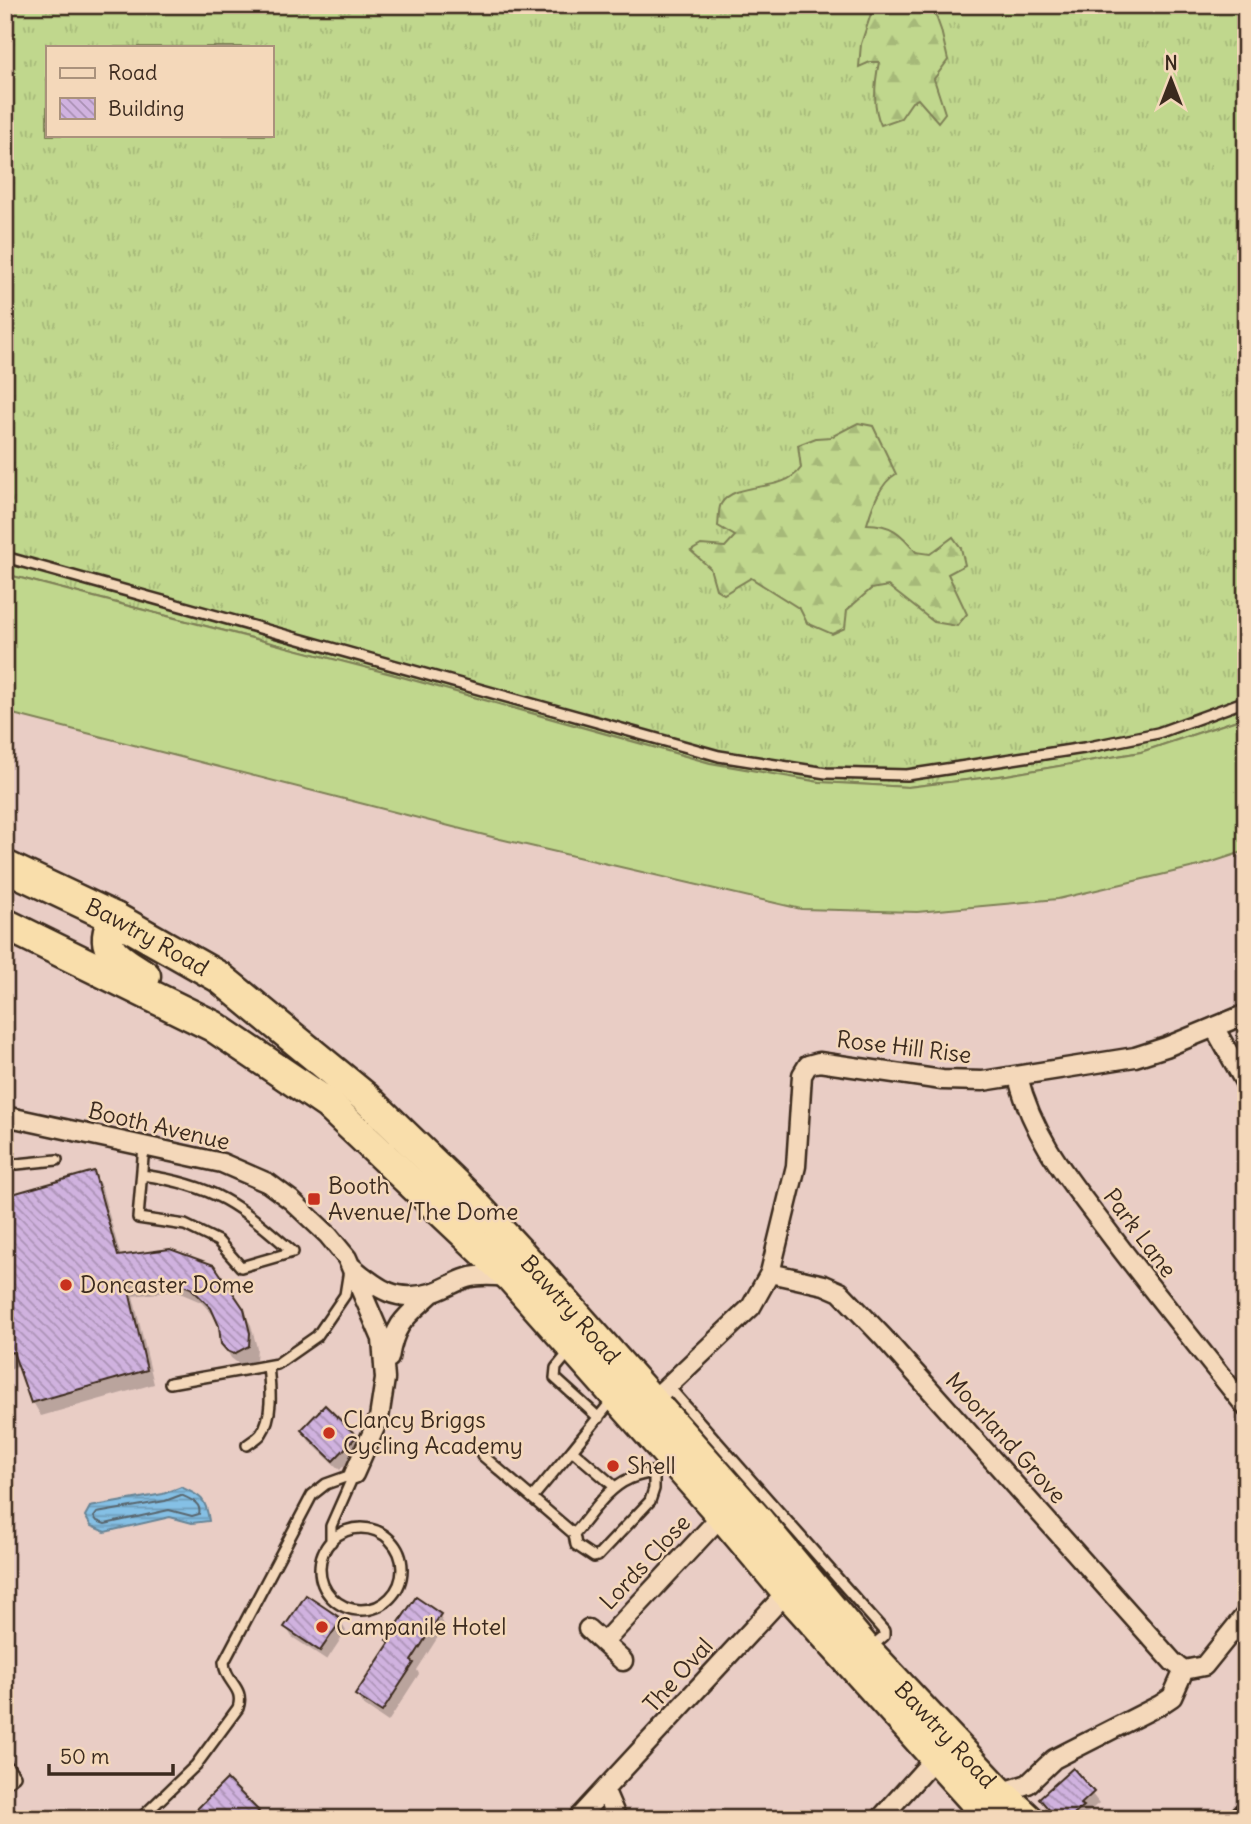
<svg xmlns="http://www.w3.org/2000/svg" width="1251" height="1824" font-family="Delius,sans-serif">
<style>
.grass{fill:url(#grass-tufts);stroke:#7e8056;stroke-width:2;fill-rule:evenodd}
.forest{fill:url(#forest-firs);stroke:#7e8056;stroke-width:2}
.pitch{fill:#c0d78d;stroke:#7e8056;stroke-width:2}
.water{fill:url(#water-rules);stroke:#678495;stroke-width:2}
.shadow{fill:#0003}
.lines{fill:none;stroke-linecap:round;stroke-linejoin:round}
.shore{stroke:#59666e;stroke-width:2}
.building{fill:url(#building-back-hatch);stroke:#3b2a1e;stroke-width:2}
.service-casing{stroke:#3b2a1e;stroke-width:14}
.minor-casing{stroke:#3b2a1e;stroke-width:23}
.trunk-casing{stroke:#3b2a1e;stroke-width:35}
.service{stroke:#f4d8ba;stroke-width:9}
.minor{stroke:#f4d8ba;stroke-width:18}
.trunk{stroke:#f9deab;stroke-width:30}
.rail{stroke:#3b2a1e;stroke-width:5}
.poi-dot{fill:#c8321e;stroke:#f4d8ba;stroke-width:2.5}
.labels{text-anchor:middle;stroke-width:5;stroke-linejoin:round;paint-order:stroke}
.street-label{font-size:23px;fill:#3b2a1e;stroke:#f4d8ba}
.poi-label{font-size:23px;fill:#3b2a1e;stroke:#f4d8ba;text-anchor:start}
</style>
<defs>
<pattern id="grass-tufts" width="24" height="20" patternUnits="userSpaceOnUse" patternTransform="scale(1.75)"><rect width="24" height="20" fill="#c0d78d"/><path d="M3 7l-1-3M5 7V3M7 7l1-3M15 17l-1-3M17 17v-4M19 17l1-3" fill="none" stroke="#a6b979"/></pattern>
<pattern id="forest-firs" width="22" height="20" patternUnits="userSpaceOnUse" patternTransform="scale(1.75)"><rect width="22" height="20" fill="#c0d78d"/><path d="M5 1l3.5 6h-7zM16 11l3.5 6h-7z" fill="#a6b979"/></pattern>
<pattern id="water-rules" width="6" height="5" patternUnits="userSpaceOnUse" patternTransform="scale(1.75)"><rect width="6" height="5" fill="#85c0e5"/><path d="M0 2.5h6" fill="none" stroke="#6e9cb9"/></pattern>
<pattern id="building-back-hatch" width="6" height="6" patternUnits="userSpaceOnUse" patternTransform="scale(1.75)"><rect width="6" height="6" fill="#d0b2df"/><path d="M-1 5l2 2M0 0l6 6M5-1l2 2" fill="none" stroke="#aa91b4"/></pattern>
</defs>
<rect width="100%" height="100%" fill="#e9cdc5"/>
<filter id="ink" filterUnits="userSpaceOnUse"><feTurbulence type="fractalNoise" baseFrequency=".0143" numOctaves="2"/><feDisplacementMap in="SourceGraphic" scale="14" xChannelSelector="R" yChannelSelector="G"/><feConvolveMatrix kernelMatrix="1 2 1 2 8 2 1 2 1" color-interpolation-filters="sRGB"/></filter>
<g filter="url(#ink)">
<path class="grass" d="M5,5H1246V717L1141,752L1007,775L908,787L819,782L710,763L391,674L5,574ZM47,47H271V135H47Z"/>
<path class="forest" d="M874,5H932L941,30L948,60L934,79L945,113L938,122L918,99L912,102L901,118L881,125C872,107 875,81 879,62H870L859,67L861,44Z
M858,423L873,426L896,474C880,483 872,507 867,524C891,524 901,533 916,552L930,554L953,537L961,548L965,565L948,574L967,614L957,626L934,622L888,586L871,589L847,610L845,628L832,634L807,623L800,609L751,578L724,594L716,589L710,568L691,551L701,545L725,547L735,536L718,526C719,520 718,509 721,504C735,480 783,494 801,468L798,445L816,438L831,437Z"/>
<path class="pitch" d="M5,574L391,674L710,763L819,782L908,787L1007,775L1141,752L1246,717V851L1203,865L1058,899L917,912L801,909L500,839L5,712Z"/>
<path class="water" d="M181,1487C201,1496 206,1498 209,1521L192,1523L170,1517L105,1532L91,1526L85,1516L90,1507L163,1494Z"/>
<path class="shadow" d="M93,1173L101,1186L121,1257L242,1310L251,1325L257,1348L256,1360L243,1367L231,1358L223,1343L217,1319L201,1302L175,1291L133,1296L154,1384L41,1416L33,1402L20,1366L9,1370L5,1364V1196Z
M303,1431L356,1437L362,1447L340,1470L309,1441Z
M439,1615L445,1626L417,1670L419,1674L388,1722L363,1705L357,1695Z
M340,1621L346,1631L327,1660L292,1637L286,1627Z
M1073,1770L1099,1803L1086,1814L1088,1817L1086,1819H1056L1041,1798Z
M258,1812L262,1819H189Z"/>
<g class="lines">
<path class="shore" d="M181,1495C190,1499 202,1503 199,1514L192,1516L169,1510L105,1524L97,1521L94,1517L97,1513L165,1501Z"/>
</g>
<path class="building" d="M94,1171L118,1256L170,1249L214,1265L244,1309L250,1333L249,1346L234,1354L227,1351L221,1344L219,1326L211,1308L191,1288L166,1278L127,1282L147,1370L31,1403L13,1352L5,1354V1196Z
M325,1405L357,1436L333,1461L301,1430Z
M306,1595L342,1619L320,1651L284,1627Z
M416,1597L441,1614L411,1661L414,1663L382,1712L355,1695L390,1642L387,1640Z
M1073,1768L1094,1792L1081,1804L1084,1806L1069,1819H1057L1039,1798Z
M227,1779L259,1811L251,1819H187Z"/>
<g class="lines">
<defs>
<path id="service" d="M5,557L719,756L826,773L907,775L1084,748L1158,733L1246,701
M8,1117L7,1165L57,1160
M142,1175C215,1185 239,1205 293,1252L241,1267L218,1241L185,1225L138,1218L144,1146
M570,1351L556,1368L555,1378L599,1418
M170,1383L277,1364L317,1336L345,1295L349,1270
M668,1386L884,1631V1636L871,1647
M614,1398L572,1450L615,1487
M247,1445C251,1442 258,1438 261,1434C274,1415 270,1387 268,1366
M482,1455L574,1534L576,1545L594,1557L598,1556L650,1501L654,1489V1474
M532,1498L572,1450
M320 1569a41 41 0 1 1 82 0a41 41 0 1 1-82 0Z
M574,1534C590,1516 607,1488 629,1479C644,1472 657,1474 671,1464
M331,1542V1526L354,1474
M5,1763L15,1776L5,1784
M141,1818L196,1765L238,1708C245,1687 225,1683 224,1662L312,1495L326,1484L354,1474"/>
<path id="minor" d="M1214,1027L1246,1084
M1018,1077C1033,1138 1069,1180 1106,1229C1151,1289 1199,1348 1246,1407
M5,1116L222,1163L268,1183L291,1200L328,1235L347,1258L382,1339L385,1379L379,1418L354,1474
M352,1267C378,1289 396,1303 431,1293C443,1290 454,1282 467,1278C481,1274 496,1276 510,1277
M770,1273L824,1285L840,1292L883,1337L1173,1662L1184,1670
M389,1358C395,1322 406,1317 432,1293
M653,1400L751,1307L770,1273L796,1166L802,1075L808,1065L819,1062L942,1080L983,1081L1135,1057L1166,1047L1246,1014
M588,1629L623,1661
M603,1643L722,1515
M1184,1670L1204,1666L1246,1614
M605,1791L617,1819
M1000,1793L1028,1784L1054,1759L1160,1705L1172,1697L1184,1670
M577,1819L787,1592
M880,1819L935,1758"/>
<g id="trunk">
<path id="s1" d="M5,866L115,918L219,977L366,1098L465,1194L541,1276L760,1523L867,1651L1000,1793L1028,1819"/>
<path d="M115,918C95,951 121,959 145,976"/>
<path d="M5,924L213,1026L328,1104L511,1277L722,1515L787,1592L991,1819"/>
</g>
</defs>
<use href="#service" class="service-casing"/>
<use href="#minor" class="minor-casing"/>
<use href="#trunk" class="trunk-casing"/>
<use href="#service" class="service"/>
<use href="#minor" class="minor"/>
<use href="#trunk" class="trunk"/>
<path class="rail" d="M1225,1819L1246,1796"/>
</g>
</g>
<g class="poi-dot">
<rect x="307" y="1192" width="14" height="14" rx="3.5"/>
<circle cx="66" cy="1285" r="7"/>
<circle cx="329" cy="1433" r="7"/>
<circle cx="613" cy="1466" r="7"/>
<circle cx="322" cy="1627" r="7"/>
</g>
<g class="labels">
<g class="street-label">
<text dy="8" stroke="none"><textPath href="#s1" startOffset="159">Bawtry Road</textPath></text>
<text transform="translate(904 1047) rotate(7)" y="8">Rose Hill Rise</text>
<text transform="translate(159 1126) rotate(13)" y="8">Booth Avenue</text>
<text transform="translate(1140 1233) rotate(53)" y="8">Park Lane</text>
<text dy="8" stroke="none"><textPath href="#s1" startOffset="726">Bawtry Road</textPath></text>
<text transform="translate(1006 1438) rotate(48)" y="8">Moorland Grove</text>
<text transform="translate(645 1562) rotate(-47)" y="8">Lords Close</text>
<text transform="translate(678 1675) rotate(-48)" y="8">The Oval</text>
<text dy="8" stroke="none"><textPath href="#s1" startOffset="1293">Bawtry Road</textPath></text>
</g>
<g class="poi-label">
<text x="328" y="1194">Booth<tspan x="328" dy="26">Avenue/The Dome</tspan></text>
<text x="80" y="1293">Doncaster Dome</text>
<text x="343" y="1428">Clancy Briggs<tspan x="343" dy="26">Cycling Academy</tspan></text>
<text x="627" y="1474">Shell</text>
<text x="336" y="1635">Campanile Hotel</text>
</g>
</g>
<rect width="1251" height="1824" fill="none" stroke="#f4d8ba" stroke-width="28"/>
<rect x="14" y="14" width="1223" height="1796" fill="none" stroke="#3b2a1e" stroke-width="2.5" filter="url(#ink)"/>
<rect x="46" y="46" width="228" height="91" fill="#f4d8ba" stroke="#aa927c" stroke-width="2"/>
<rect x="60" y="68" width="35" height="10" fill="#f4d8ba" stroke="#aa927c" stroke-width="2"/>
<text x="108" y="80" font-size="21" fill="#3b2a1e">Road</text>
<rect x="60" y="98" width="35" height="21" fill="url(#building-back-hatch)" stroke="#aa927c" stroke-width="2"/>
<text x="108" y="116" font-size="21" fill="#3b2a1e">Building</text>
<g transform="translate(1171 80)" stroke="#f4d8ba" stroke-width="5" paint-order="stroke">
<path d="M0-5L12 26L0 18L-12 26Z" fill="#3b2a1e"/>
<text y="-10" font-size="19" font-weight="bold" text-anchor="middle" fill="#3b2a1e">N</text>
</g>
<path d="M49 1764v10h124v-10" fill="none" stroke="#3b2a1e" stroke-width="3.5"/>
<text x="60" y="1764" font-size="21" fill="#3b2a1e" stroke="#f4d8ba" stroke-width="5" paint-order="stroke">50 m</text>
</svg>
